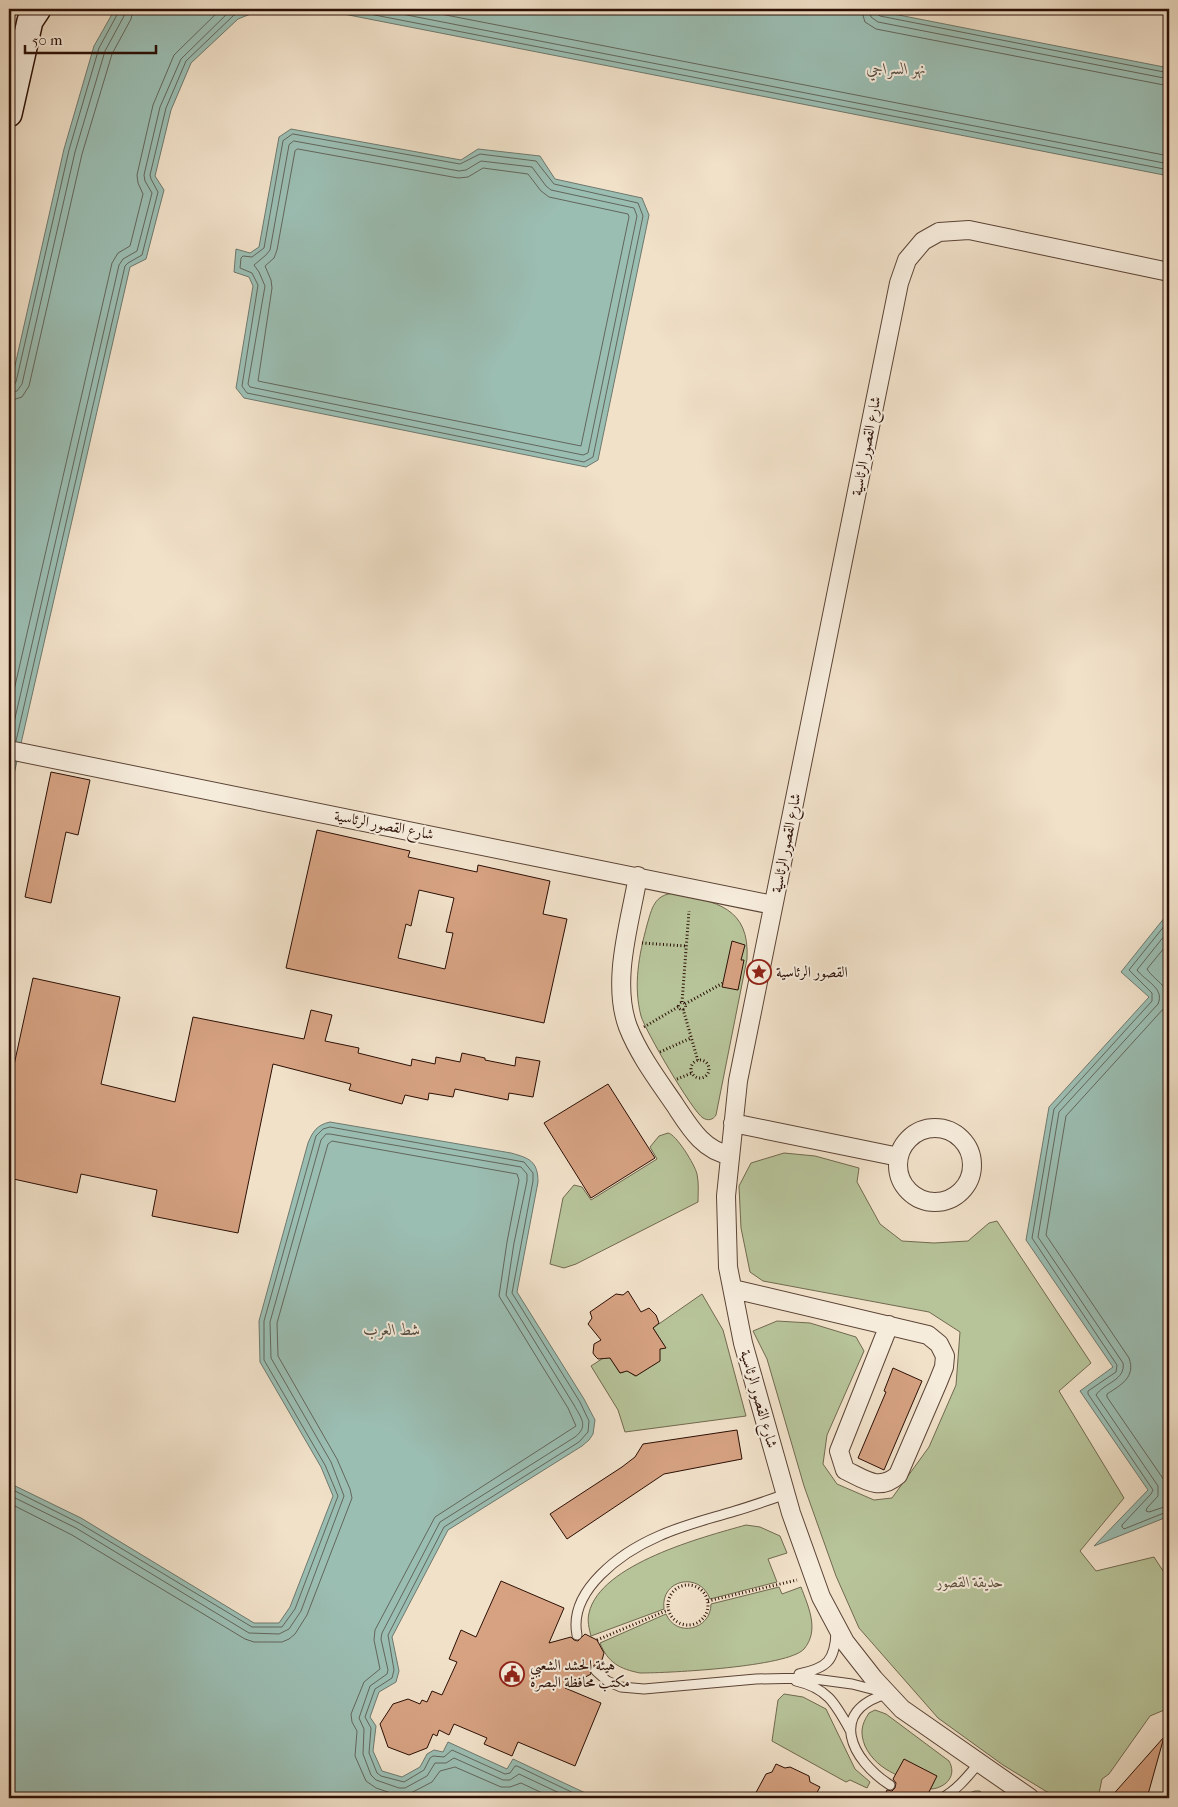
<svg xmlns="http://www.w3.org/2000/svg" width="1178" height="1807" font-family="'IM FELL French Canon',Amiri,serif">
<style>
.green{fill:#b7c399;stroke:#71694f}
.water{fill:#9bbeb3;stroke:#6e786d}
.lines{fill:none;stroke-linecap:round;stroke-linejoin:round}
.shore{stroke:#63665c;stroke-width:1}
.building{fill:#d6a282;stroke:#2b0f05;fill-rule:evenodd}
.service-casing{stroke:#5c4436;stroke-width:11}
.minor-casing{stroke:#5c4436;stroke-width:20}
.secondary-casing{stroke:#2b0f05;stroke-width:28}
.path{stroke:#2b0f05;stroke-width:3;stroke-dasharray:1 2.5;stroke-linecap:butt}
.service{stroke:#f6ecdc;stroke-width:9}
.minor{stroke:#f6ecdc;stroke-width:18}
.secondary{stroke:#f6ecdc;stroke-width:25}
.labels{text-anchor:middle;stroke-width:4;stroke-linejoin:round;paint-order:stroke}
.street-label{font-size:15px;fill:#2b0f05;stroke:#f6ecdc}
.poi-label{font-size:15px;fill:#2b0f05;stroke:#f6ecdc;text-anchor:start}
.park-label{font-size:15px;font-style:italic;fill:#5c4e39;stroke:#f6ecdc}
.water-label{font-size:16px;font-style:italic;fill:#524c42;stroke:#f6ecdc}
</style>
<rect width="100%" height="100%" fill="#f1e1c9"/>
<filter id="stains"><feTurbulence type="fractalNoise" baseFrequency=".004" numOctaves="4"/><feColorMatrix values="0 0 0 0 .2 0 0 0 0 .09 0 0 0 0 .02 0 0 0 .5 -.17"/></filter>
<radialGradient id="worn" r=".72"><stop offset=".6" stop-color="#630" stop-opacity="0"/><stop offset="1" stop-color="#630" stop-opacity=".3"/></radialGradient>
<path class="green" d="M674,893C716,902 750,907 747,959L716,1115C713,1120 708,1121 703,1118C692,1111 645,1030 641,1016C633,985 639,955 647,925C652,908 654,895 674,893Z
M668,1133C676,1134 695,1165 697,1174C699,1183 698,1193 698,1202L576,1264L564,1268L550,1264L563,1198L574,1185L582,1187L591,1200L657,1159L650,1147L659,1136Z
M784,1153L815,1156L859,1168L857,1182L880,1224L902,1241L934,1243L968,1241L989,1223L997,1221L1091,1363L1059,1391L1124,1498L1080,1551L1096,1571L1154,1557L1169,1580V1708L1150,1716L1109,1774L1102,1779L1098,1798H1057L1003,1765L938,1718L859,1628L836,1576L804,1486L767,1359L753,1331L777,1321L810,1323L856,1337L864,1351L827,1435L823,1464L837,1484L874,1500L892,1498L929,1447L956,1385L960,1332L929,1312L763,1281L750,1272L741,1228L739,1186L751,1163Z
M702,1294L723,1330L746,1416L625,1432L618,1410L591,1366L608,1355L620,1373L624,1372L625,1369L635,1376L637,1375L658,1362L655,1353L664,1345L653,1328Z
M746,1525L760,1527L780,1536L787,1553L768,1559L777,1582L710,1599C700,1571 660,1579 664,1609L591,1636C589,1628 587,1621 589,1613C600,1564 703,1537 746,1525Z
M779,1587L782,1594L801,1587C808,1606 820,1630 804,1649C788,1667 669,1673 640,1673C620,1669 608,1663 600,1643L666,1614C676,1638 711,1630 711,1604Z
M784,1694L803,1697L826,1709L855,1769L870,1782L867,1788L850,1780L846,1782L772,1741L778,1700Z
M875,1710L886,1714L949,1761C957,1775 947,1787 932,1789C906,1778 878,1773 865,1746C860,1733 861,1725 869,1713Z
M975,1791H980L986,1798H962L969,1793Z"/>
<path class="water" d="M115,9H263L238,19L191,63L171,110L155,176L164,190L146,259L130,267L9,796V392L64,149L94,46Z
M318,9H868L1169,68V176Z
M291,129L461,160L478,149L540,156L555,179L642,198L649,215L598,460L586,467L244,398L236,388L253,286L249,277L234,272L236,249L250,253L259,247L279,137Z
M1169,912V1521L1167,1517L1094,1546L1148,1490L1080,1391L1113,1367L1026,1240L1049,1107L1149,997L1121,972Z
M330,1122L511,1153C529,1158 538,1161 538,1182L517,1292L584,1399L595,1420L593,1434L589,1440L582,1446L448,1530L392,1637L399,1671L396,1682L379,1692L370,1717L376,1726L373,1751L382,1771L402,1777L420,1767L427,1754L434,1750L443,1752L448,1742L507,1769L513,1759L596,1798H9V1483L81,1518L254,1623H279L290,1607L333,1496L321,1467L260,1362L259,1321L308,1143C313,1131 317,1125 330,1122Z"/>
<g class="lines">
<path class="shore" d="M344,9L1169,170
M376,9L1169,164
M415,9L1169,156
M861,9L865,22L876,29L1169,86
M869,9L871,17L878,22L1169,79
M875,9L876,13L880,16L1169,73
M293,134L460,164L480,154L536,161L554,184L638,203L643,216L593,457L584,462L247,393L242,386L258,285L252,273L240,268L241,258L243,256L252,257L264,248L283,141Z
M294,141L459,171L466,170L481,161L532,167L546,186L551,190L634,208L637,216L588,453L583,455L250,387L248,384L265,286L259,272L254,265L266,255L270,250L289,145Z
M298,149L458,178L468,177L483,168L528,174L541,191L549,197L628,214L629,217L581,446L258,381L272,288L271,280L265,266L274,258L277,250L295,151Z
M9,387L13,386L16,382L69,150L99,48L118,13L119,9
M9,393L17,391L22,384L75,152L105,51L124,16L125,9
M9,401L22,397L29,386L82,154L112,54L131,19L133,9
M9,712L112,263L118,253L130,246L143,194L138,183L137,175L153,105L174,55L221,9
M10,740L119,265L123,259L137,251L152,193L145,181L144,175L160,107L181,59L232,9
M16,741L125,266L128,263L142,255L158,192L151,179L150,175L166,108L186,61L234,15L249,9
M1169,920L1129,970L1152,993V1001L1054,1109L1032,1238L1117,1365L1116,1372L1088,1391V1394L1153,1490L1151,1494L1122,1525V1527L1124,1529L1164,1513H1169
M1169,930L1137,970C1145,981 1165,988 1158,1004L1059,1112L1038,1237L1123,1363C1126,1380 1104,1383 1096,1395L1158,1486V1496L1147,1508L1146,1511L1149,1512L1164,1507H1169
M1169,942L1147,969C1156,983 1173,986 1165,1007L1066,1116L1046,1235L1129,1358C1136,1377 1121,1385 1107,1394V1397L1164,1480L1167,1487L1166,1497L1169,1499
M9,1488L79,1523L252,1627H282L295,1609L338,1496L325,1465L264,1360V1321L316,1136L323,1129L330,1127L524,1162L533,1173V1181L512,1293L580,1402L589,1421L588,1432L579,1442L444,1527L388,1635L394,1670L392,1678L375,1689L365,1717L371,1728L369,1753L377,1773L381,1776L404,1782L424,1770L430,1758L433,1756L444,1757L452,1750L505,1774L510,1773L515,1766H517L584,1798
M9,1495L76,1528L249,1633L279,1634L289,1629L301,1611L344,1496L331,1462L271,1358L270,1322L321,1140L326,1134H330L521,1167L527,1174V1181L514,1243L506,1295L574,1405C581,1418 589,1426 575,1437L440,1522L382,1633L381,1639L388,1670L387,1674L370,1686L359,1718L364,1729L363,1754L371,1775L376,1780L399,1788H405L427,1776L435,1763H446L454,1758L503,1780H510L519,1774L570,1798
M9,1503L72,1535L245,1639L254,1642H282L289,1639L295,1634L307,1615L352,1498L350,1489L337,1459L278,1356L277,1323L328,1144L332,1141L517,1174L519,1180L507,1242L499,1296L568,1408L576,1426L435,1517L375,1630L374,1640L380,1669L364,1682L351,1714L352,1722L357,1731L355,1756L366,1781L376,1788L397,1795L405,1796L432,1782L440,1771L455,1767L501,1787H510L521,1783L553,1798"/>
</g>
<path class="building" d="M51,772L90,780L78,835L66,832L51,903L25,897Z
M317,830L410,851L408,857L477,872L478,865L550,881L543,914L567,919L544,1023L286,968ZM419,890L454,898L446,932L453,933L445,969L398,958L406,924L411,926Z
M732,941L745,945L741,960H744L738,990L722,987Z
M33,978L120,997L101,1084L175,1102L193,1017L304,1039L311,1010L332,1015L325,1041L359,1048L358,1053L411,1066L412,1059L435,1064L436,1057L460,1062L462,1053L485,1058V1060L515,1066L516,1057L540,1061L533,1097L509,1093L508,1100L455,1089L453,1097L429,1093L428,1100L405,1095L402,1104L349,1090L351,1084L273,1064L238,1233L152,1216L157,1190L81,1174L77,1193L9,1178V1088Z
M608,1084L655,1158L591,1198L544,1123Z
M628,1291L641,1312L649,1308L656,1315L659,1323L653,1328L666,1348L660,1349V1361L636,1376L627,1371L620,1373L610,1358L598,1359L595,1356L593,1353L594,1344L601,1340L588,1324L592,1318L590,1312L616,1294L623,1295Z
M893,1368L922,1381L884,1470L858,1458L886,1392L884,1391Z
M737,1430L742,1459L664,1474L567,1539L550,1514L622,1467L635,1457L643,1444Z
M501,1581L564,1608L549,1643L571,1637L574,1640L578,1641L585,1634L597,1640L604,1653L600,1667L594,1665L590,1669L591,1674L565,1688L601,1703L575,1766L518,1742L512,1756L484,1744L487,1738L454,1724L449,1735L439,1730L437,1736L433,1734L427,1748L409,1755L388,1747L380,1724L393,1704L408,1699L420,1704L422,1700L427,1702L432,1691L442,1695L457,1662L449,1659L461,1630L476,1637Z
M1164,1737L1147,1798H1110Z
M904,1759L937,1776L926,1798H883L887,1790L892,1791L895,1788L896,1783L893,1779Z
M776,1764L785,1768L790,1767L809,1776L810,1782L820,1787L814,1798H753L766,1774L772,1772Z"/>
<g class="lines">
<defs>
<path id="service" d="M577,1635C568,1590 622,1552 659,1536C683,1525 709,1519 735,1511C752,1506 769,1500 786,1494
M596,1671L607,1681L621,1687L644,1689L756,1679L807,1678L852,1684L883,1692
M799,1674C827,1668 835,1661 836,1632
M796,1681C827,1688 835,1703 850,1730
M887,1694C827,1711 851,1760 890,1785
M942,1798C957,1790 968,1776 979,1763"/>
<path id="minor" d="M9,750L773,905
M638,876C630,923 611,981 628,1027C639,1055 658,1080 675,1105C689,1126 703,1151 730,1155
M733,1123L899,1157
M898 1165a37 37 0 1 1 74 0a37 37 0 1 1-74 0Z
M733,1289L928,1335L939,1344L945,1356L944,1367L938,1382L898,1475C879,1492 864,1479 845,1470L839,1451L889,1325
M1030,1798L902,1709L874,1679L845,1642L821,1597L791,1513L743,1343L728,1267L726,1196L738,1081L899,283L907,260L923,241L939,232L969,230L1169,272"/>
<path id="secondary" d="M9,114L30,21L38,9"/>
</defs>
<use href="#service" class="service-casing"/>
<use href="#minor" class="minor-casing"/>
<use href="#secondary" class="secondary-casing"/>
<path class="path" d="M642,943L686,946
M682,1002L689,911
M678.5 1006a3.5 3.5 0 1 1 7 0a3.5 3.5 0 1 1-7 0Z
M685,1004L723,983
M683,1009L698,1061
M644,1027L678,1007
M660,1052L691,1038
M691 1069a9 9 0 1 1 18 0a9 9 0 1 1-18 0Z
M677,1079L692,1073
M668 1605a20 20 0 1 1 40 0a20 20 0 1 1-40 0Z
M708,1601L797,1580
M597,1640L668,1610"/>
<use href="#service" class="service"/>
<use href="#minor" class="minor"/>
<use href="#secondary" class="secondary"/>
</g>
<defs>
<symbol id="sight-ring" viewBox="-11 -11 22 22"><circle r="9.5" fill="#f6ecdc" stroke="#8f2418" stroke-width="1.5"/><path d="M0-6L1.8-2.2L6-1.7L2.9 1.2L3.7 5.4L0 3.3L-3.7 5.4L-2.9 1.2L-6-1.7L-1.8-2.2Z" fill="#8f2418"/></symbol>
<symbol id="civic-ring" viewBox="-11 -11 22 22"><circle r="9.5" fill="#f6ecdc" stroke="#8f2418" stroke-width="1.5"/><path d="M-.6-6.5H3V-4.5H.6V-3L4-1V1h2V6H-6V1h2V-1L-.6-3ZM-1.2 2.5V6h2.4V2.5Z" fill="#8f2418"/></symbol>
</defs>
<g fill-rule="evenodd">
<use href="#sight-ring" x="745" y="958" width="28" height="28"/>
<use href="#civic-ring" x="498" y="1660" width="28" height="28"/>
</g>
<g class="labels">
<g class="street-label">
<text transform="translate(866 446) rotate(-79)" y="5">شارع القصور الرئاسية</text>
<text transform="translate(384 825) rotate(11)" y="5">شارع القصور الرئاسية</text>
<text transform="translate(786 843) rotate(-79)" y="5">شارع القصور الرئاسية</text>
<text transform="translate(759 1399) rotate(74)" y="5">شارع القصور الرئاسية</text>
</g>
<g class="poi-label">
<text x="776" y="977">القصور الرئاسية</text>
<text x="530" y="1670">هيئة الحشد الشعبي<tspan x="530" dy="17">مكتب محافظة البصرة</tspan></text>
</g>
<g class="park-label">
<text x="970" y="1587">حديقة القصور</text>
</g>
<g class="water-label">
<text x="896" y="74">نهر السراجي</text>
<text x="392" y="1335">شط العرب</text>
</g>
</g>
<rect width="1178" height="1807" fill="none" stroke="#f1e1c9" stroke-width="30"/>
<rect x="10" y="10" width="1158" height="1787" fill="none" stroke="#2b0f05" stroke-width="2.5"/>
<rect x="15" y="15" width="1148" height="1777" fill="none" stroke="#2b0f05"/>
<path d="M25 45v8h131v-8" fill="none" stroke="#2b0f05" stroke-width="2.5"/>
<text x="32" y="45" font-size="15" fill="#2b0f05" stroke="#f6ecdc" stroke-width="4" paint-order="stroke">50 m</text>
<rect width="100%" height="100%" filter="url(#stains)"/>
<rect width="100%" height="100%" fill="url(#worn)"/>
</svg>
